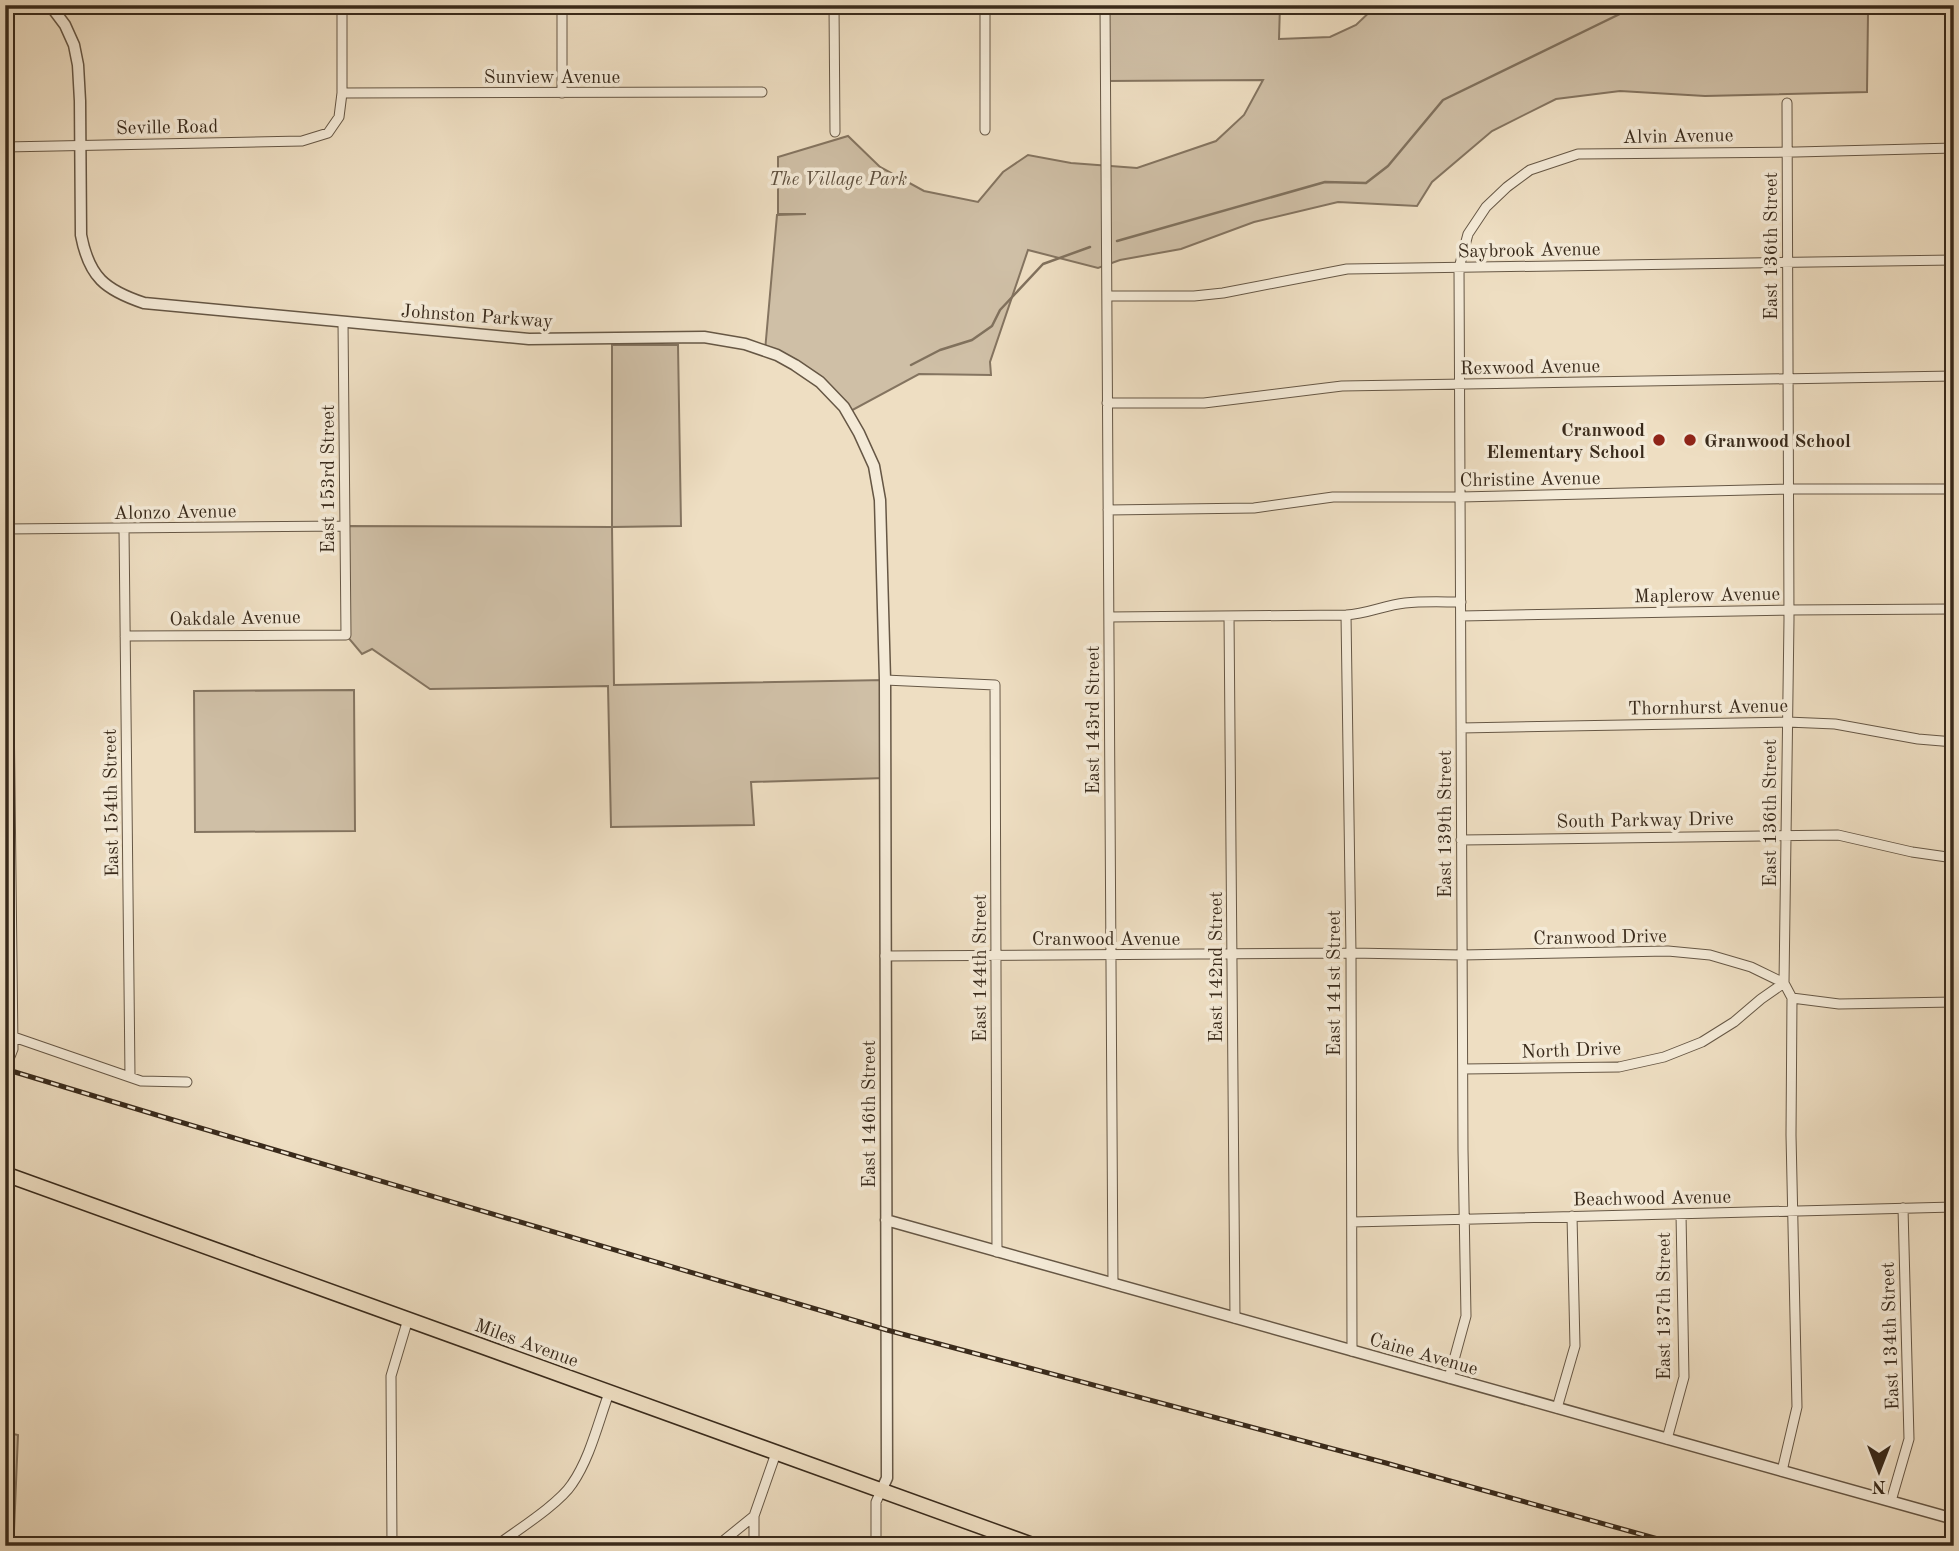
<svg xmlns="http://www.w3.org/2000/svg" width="1959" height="1551" font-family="'Old Standard TT',serif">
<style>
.green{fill:#cfbfa6;stroke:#847460;stroke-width:2}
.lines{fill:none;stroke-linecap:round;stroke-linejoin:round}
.stream{stroke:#80715d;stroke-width:2.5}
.minor-casing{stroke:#665745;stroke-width:11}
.tertiary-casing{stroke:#665745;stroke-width:13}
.primary-casing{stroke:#392a1b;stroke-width:17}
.minor{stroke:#f4ead7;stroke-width:9}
.tertiary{stroke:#f4ead7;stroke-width:10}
.primary{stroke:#eedec2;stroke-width:14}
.rail-casing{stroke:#392a1b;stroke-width:5}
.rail{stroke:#f4ead7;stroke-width:2.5;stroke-dasharray:8;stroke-linecap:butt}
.poi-dot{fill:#8f2418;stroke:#f4ead7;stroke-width:2.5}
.labels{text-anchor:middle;stroke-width:7;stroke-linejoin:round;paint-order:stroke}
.street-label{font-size:19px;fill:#392a1b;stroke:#f4ead7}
.park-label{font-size:19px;font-style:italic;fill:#5e4f3e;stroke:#f4ead7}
.poi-label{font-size:19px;font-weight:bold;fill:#392a1b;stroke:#f4ead7;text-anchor:end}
</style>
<rect width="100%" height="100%" fill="#eedec2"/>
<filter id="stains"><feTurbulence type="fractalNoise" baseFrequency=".00286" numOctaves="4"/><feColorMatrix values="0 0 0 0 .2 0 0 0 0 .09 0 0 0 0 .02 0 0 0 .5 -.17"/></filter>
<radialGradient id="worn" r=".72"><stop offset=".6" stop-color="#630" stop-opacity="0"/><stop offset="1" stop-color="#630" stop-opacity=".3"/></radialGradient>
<path class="green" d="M1105,5H1280L1279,39L1330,37L1356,25L1377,5H1954V12L1868,14L1867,92L1705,96L1620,91L1556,99L1492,131L1432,182L1417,206L1338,202L1254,222L1181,249L1120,260L1098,268L1028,250L990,362L991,375L919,374L847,413L820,382L765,351L777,215L806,214H778V157L848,136L880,167L924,191L978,202L1003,172L1028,155L1071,163L1137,168L1216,141L1244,115L1263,80L1105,81Z
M612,345H678L681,526L612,527L614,685L885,680V778L751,782L754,825L611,827L608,686L430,689L372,649L362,654L346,635L345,526L612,527Z
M354,690L355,831L195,832L194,691Z
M5,1432L18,1435L14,1531L5,1532Z"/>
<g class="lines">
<path class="stream" d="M1117,241L1325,182L1366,183L1388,166L1443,100L1630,9L1646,5
M911,365L940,350L972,340L992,326L1000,310L1043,264L1090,247"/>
<defs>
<path id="minor" d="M562,5V93
M834,5L835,132
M985,5V130
M1105,5L1113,1284
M342,93L762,92
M5,147L302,141L328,133L339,117L342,93V5
M1107,296H1194L1223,293L1347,269L1954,260
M1107,403H1204L1342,386L1954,376
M1108,510L1254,508L1333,497H1460L1789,489H1954
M5,529L345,526
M124,529L130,1076
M1346,615L1351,953L1352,1351
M1229,616L1235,1318
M1461,616L1789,610L1954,609
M1109,617L1346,615C1367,614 1385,605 1405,603C1423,601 1443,602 1461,602
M125,636L346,635L343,322
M885,680L995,685L997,1252
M1461,728L1787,722L1835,724L1918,739L1954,742
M1461,840L1838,835L1912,852L1954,858
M885,956L1351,953L1462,955L1668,951L1710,955L1751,967L1784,983
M1792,998L1839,1004L1954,1002
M5,1034L141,1081L187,1082
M5,1069L13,1049L7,529
M1463,1069L1619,1067L1664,1057L1702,1042L1734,1022L1761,999L1784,983
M1352,1222L1954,1207
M1449,1378L1466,1316L1463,1150L1459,268L1468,234L1486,207L1507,187L1530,170L1578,154L1796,152L1954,148
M1557,1408L1575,1346L1572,1216
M1667,1439L1684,1377L1681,1214
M1782,1471L1797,1407L1791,1135L1792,998L1784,983L1789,619L1787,103
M1891,1501L1909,1439L1903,1208
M991,1529L992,1546
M719,1544L754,1545
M392,1546L391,1376L408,1319
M496,1546C516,1531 559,1504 572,1484C590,1458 598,1423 609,1393
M717,1546L754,1516
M754,1546V1516L776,1453
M876,1546V1502L881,1491"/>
<path id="tertiary" d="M50,5L65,25L74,45L78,65L80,101L81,235C89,277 105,290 144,303L529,339L704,337L745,344L777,355L795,365L820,382L844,407L859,433L874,466L880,500L885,680L887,1478L881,1491
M886,1220L1954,1519"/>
<path id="primary" d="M5,1174L1035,1546"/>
</defs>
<use href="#minor" class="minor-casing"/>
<use href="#tertiary" class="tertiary-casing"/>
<use href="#primary" class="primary-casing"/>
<use href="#minor" class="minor"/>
<use href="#tertiary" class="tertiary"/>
<use href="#primary" class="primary"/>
<defs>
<path id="rail" d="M5,1069L170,1119L887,1330L1386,1463L1683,1546"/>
</defs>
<use href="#rail" class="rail-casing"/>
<use href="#rail" class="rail"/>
</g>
<g class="poi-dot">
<circle cx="1659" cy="440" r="7"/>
<circle cx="1690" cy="440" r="7"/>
</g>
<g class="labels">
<g class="street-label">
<text x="552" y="83">Sunview Avenue</text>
<text transform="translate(167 126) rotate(-1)" y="7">Seville Road</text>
<text transform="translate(1678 135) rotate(-1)" y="7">Alvin Avenue</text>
<text transform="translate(1770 246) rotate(-90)" y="7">East 136th Street</text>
<text transform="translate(1529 249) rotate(-1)" y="7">Saybrook Avenue</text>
<text transform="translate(477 315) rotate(4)" y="7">Johnston Parkway</text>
<text transform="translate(1530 366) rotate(-1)" y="7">Rexwood Avenue</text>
<text transform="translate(1530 478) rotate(-1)" y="7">Christine Avenue</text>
<text transform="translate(327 479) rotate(-90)" y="7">East 153rd Street</text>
<text transform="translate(175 511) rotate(-1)" y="7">Alonzo Avenue</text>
<text transform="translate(1707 594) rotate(-1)" y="7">Maplerow Avenue</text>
<text transform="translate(235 617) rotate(-1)" y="7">Oakdale Avenue</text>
<text transform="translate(1708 706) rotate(-1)" y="7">Thornhurst Avenue</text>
<text transform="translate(1092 720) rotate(-90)" y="7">East 143rd Street</text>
<text transform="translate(110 803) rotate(-91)" y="7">East 154th Street</text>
<text transform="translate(1769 813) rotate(-90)" y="7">East 136th Street</text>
<text transform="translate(1645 819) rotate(-1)" y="7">South Parkway Drive</text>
<text transform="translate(1444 824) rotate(-90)" y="7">East 139th Street</text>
<text transform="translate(1600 936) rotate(-1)" y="7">Cranwood Drive</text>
<text x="1106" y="945">Cranwood Avenue</text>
<text transform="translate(1215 967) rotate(-90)" y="7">East 142nd Street</text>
<text transform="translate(979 968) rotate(-90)" y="7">East 144th Street</text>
<text transform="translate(1333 983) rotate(-90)" y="7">East 141st Street</text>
<text transform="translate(1571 1049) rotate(-2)" y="7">North Drive</text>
<text transform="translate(868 1114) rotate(-90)" y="7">East 146th Street</text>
<text transform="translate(1652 1197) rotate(-1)" y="7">Beachwood Avenue</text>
<text transform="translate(1663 1306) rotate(-90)" y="7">East 137th Street</text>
<text transform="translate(1889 1336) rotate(-92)" y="7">East 134th Street</text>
<text transform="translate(527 1342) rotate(20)" y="7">Miles Avenue</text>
<text transform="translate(1424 1353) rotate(16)" y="7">Caine Avenue</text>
</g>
<g class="park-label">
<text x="838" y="185">The Village Park</text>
</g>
<g class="poi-label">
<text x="1645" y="436">Cranwood<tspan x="1645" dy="22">Elementary School</tspan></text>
<text x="1704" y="447" text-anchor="start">Granwood School</text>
</g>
</g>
<rect width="1959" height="1551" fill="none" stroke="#eedec2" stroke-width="28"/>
<rect x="7" y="7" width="1945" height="1537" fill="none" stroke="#392a1b" stroke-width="3.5"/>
<rect x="14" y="14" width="1931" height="1523" fill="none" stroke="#392a1b" stroke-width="2"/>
<g transform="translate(1879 1471) rotate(180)" stroke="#f4ead7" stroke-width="5" paint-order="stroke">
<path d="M0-5L12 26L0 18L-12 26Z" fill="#392a1b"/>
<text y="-10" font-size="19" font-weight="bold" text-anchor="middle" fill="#392a1b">N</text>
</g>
<rect width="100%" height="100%" filter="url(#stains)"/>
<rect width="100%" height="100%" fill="url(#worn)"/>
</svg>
